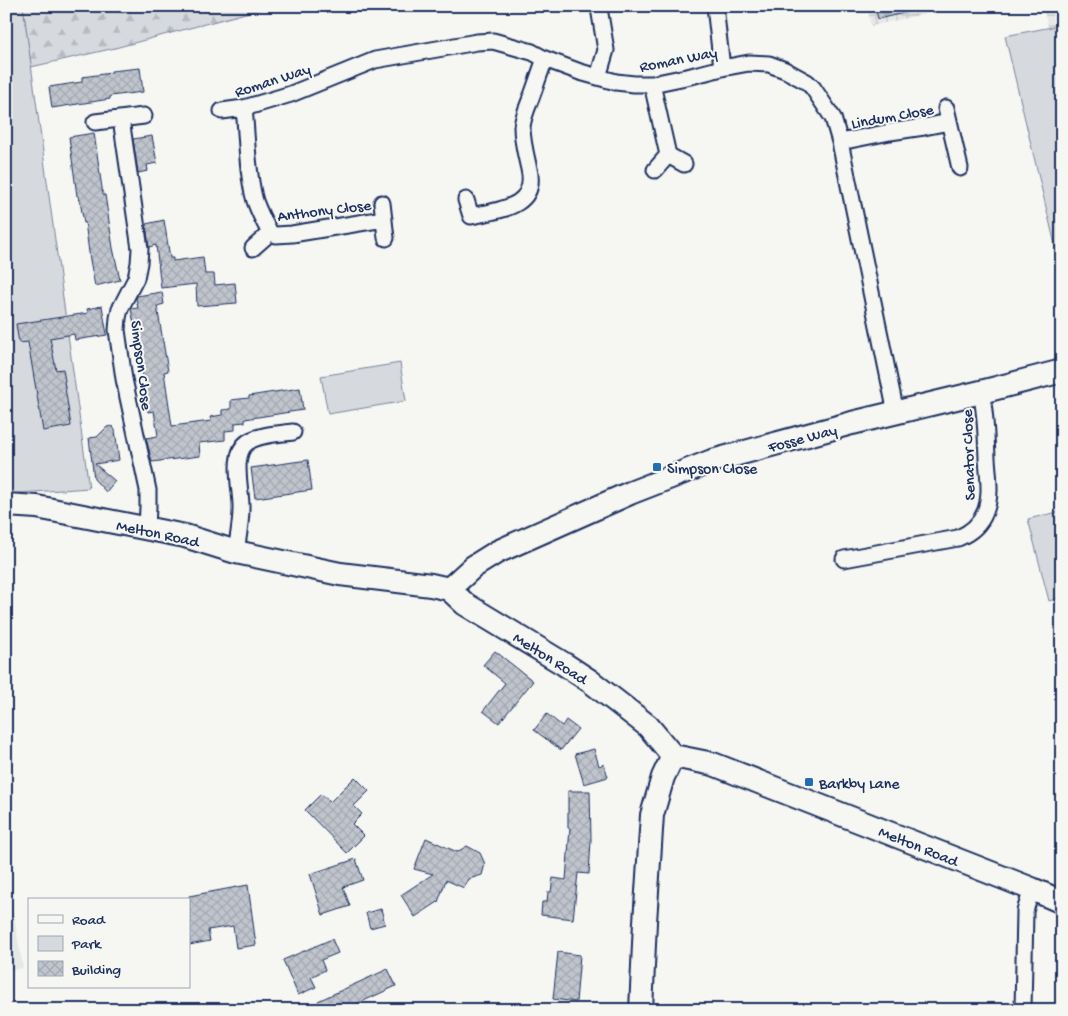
<svg xmlns="http://www.w3.org/2000/svg" width="1068" height="1016" font-family="'Gochi Hand',sans-serif">
<style>
.built{fill:#e6e7e7}
.industrial{fill:url(#industrial-grid)}
.forest{fill:url(#forest-firs);stroke:#78849e}
.park{fill:#d6d9dd;stroke:#78849e}
.building{fill:url(#building-cross-hatch);stroke:#1b2f5e}
.lines{fill:none;stroke-linecap:round;stroke-linejoin:round}
.street-casing{stroke:#1b2f5e;stroke-width:19}
.secondary-casing{stroke:#1b2f5e;stroke-width:26}
.street{stroke:#f6f6f2;stroke-width:15}
.secondary{stroke:#f6f6f2;stroke-width:22}
.poi-dot{fill:#1f6fb2;stroke:#f6f6f2;stroke-width:2}
.labels{text-anchor:middle;stroke-width:4;stroke-linejoin:round;paint-order:stroke}
.street-label{font-size:16px;fill:#1b2f5e;stroke:#f6f6f2}
.poi-label{font-size:16px;fill:#1b2f5e;stroke:#f6f6f2;text-anchor:start}
</style>
<defs>
<pattern id="industrial-grid" width="8" height="8" patternUnits="userSpaceOnUse" patternTransform="scale(1.25)"><rect width="8" height="8" fill="#e6e7e7"/><path d="M0 4h8M4 0v8" fill="none" stroke="#c5c6c9"/></pattern>
<pattern id="forest-firs" width="22" height="20" patternUnits="userSpaceOnUse" patternTransform="scale(1.25)"><rect width="22" height="20" fill="#d6d9dd"/><path d="M5 1l3.5 6h-7zM16 11l3.5 6h-7z" fill="#b7bbc0"/></pattern>
<pattern id="building-cross-hatch" width="8" height="8" patternUnits="userSpaceOnUse" patternTransform="scale(1.25)"><rect width="8" height="8" fill="#c0c4cd"/><path d="M0 0l8 8M0 8l8-8" fill="none" stroke="#a4a9b2"/></pattern>
</defs>
<rect width="100%" height="100%" fill="#f6f6f2"/>
<filter id="ink" filterUnits="userSpaceOnUse"><feTurbulence type="fractalNoise" baseFrequency=".02" numOctaves="2"/><feDisplacementMap in="SourceGraphic" scale="10" xChannelSelector="R" yChannelSelector="G"/><feConvolveMatrix kernelMatrix="1 2 1 2 8 2 1 2 1" color-interpolation-filters="sRGB"/></filter>
<g filter="url(#ink)">
<path class="built" d="M6,872L23,968L6,971Z"/>
<path class="industrial" d="M867,6H959L871,26Z
M1043,6H1062V25L1048,27Z"/>
<path class="forest" d="M23,6H97L123,13L146,6H272L115,48L31,67Z"/>
<path class="park" d="M6,6H23L89,488L6,494Z
M1062,25V252L1057,253L1005,36Z
M400,363L406,401L328,414L321,376Z
M1062,511V597L1049,601L1028,519Z"/>
<path class="building" d="M875,6H911L912,11L878,19Z
M140,68L143,92L110,96V99L52,108L49,87L82,82V77L111,73V71Z
M94,133L103,195H105L113,248L120,280L95,286L90,260L85,222L84,223L79,196H77L69,137Z
M152,136L157,163L147,165L148,171L138,173L133,139Z
M164,220L170,258H173V261L203,257L205,274H214L215,285L235,283L237,303L197,306L196,284L161,288L156,245L149,247L146,224Z
M162,292L164,304L157,306L168,371L164,372L172,426L211,421L210,417L222,415V410L231,409V400L249,398V396L300,388L303,410L245,419V422L235,423V430L225,431V440L199,443L200,456L152,462L146,438L158,436L154,411L148,412L139,352H140L131,309L138,308L136,298L137,296Z
M102,306L107,335L75,340L74,334L50,338L56,370L63,369L65,381H64L71,426L43,431L28,342L19,343L16,324L88,313L87,309Z
M112,426L115,430L119,460L95,464L115,481L106,492L94,479L89,438L97,437L107,427Z
M308,460L312,490L255,498L251,468Z
M495,651L533,681L499,723L483,711L505,683L483,665Z
M547,714L562,726L566,720L578,729L561,750L534,730Z
M594,749L599,766L604,764L608,777L584,784L575,754Z
M355,777L369,791L354,806L362,814L352,824L364,836L347,853L305,810L321,794L330,802Z
M568,791H590L591,840L589,874L578,873L573,919L541,915L542,902H547L548,892H551L553,878L566,880L570,828H568Z
M426,838L457,852L467,846L480,853L485,864L482,875L469,879L464,888L446,880L438,902L415,917L401,895L433,874L414,869Z
M356,859L363,880L343,887L350,906L323,915L310,874Z
M248,885L256,945L236,948L233,926L208,930L210,941L189,945V896Z
M381,909L385,924L370,928L366,913Z
M332,939L338,953L321,960L325,970L311,977L316,987L298,995L283,960Z
M558,952L580,955L576,1002L553,999Z
M388,969L396,986L344,1010H322L318,1001Z"/>
<g class="lines">
<defs>
<path id="street" d="M715,6L722,68
M598,77L606,50L599,8
M652,84L668,155
M244,108C247,137 247,173 255,201C259,212 264,222 270,233L276,235L292,234L384,219
M946,108L960,168
M222,111L244,108L291,94L375,60L477,42L493,41L511,46L532,52L545,59L580,72L616,82L634,84H652L691,76L722,68L749,63L769,64L785,70L807,82L813,88L833,118L840,142L896,413
M121,119L140,249L139,263L136,278L120,309L118,318L117,330L124,379L148,490V507L147,529
M95,122L144,116
M840,142L890,132L924,127L949,122
M655,170L668,155L684,164
M466,200L471,216C498,210 538,208 529,169C526,156 522,141 522,127C523,117 527,108 531,98C536,85 540,72 545,59
M382,203L386,238
M253,248L270,233
M236,552C238,538 241,523 241,509C242,491 230,454 248,442C260,434 279,434 293,432
M844,559L958,538C970,533 980,525 985,512C992,495 988,476 987,458C986,436 986,414 981,392
M1023,1010L1025,911L1032,889"/>
<path id="secondary" d="M6,505L37,507L185,536L236,552L340,574L431,585L449,589L465,604L564,664L590,681L648,726L673,756L713,764L1032,889L1062,902
M449,589L473,567L497,552L630,493L712,461L852,423L981,392L1062,371
M641,1010L645,922L652,815L663,777L673,756"/>
</defs>
<use href="#street" class="street-casing"/>
<use href="#secondary" class="secondary-casing"/>
<use href="#street" class="street"/>
<use href="#secondary" class="secondary"/>
</g>
</g>
<g class="poi-dot">
<rect x="652" y="462" width="10" height="10" rx="2.5"/>
<rect x="804" y="777" width="10" height="10" rx="2.5"/>
</g>
<g class="labels">
<g class="street-label">
<text transform="translate(678 58) rotate(-11)" y="6">Roman Way</text>
<text transform="translate(272 79) rotate(-18)" y="6">Roman Way</text>
<text transform="translate(892 115) rotate(-10)" y="6">Lindum Close</text>
<text transform="translate(324 209) rotate(-7)" y="6">Anthony Close</text>
<text transform="translate(143 365) rotate(83)" y="6">Simpson Close</text>
<text transform="translate(802 437) rotate(-15)" y="6">Fosse Way</text>
<text transform="translate(967 455) rotate(-92)" y="6">Senator Close</text>
<text transform="translate(158 532) rotate(12)" y="6">Melton Road</text>
<text transform="translate(551 657) rotate(32)" y="6">Melton Road</text>
<text transform="translate(919 845) rotate(22)" y="6">Melton Road</text>
</g>
<g class="poi-label">
<text x="667" y="473">Simpson Close</text>
<text x="819" y="788">Barkby Lane</text>
</g>
</g>
<rect width="1068" height="1016" fill="none" stroke="#f6f6f2" stroke-width="25"/>
<rect x="12" y="12" width="1043" height="991" fill="none" stroke="#1b2f5e" stroke-width="2" filter="url(#ink)"/>
<rect x="28" y="898" width="162" height="90" fill="#f6f6f2" stroke="#9ea6b7"/>
<rect x="38" y="915" width="25" height="8" fill="#f6f6f2" stroke="#9ea6b7"/>
<text x="72" y="924" font-size="15" fill="#1b2f5e">Road</text>
<rect x="38" y="936" width="25" height="15" fill="#d6d9dd" stroke="#9ea6b7"/>
<text x="72" y="948" font-size="15" fill="#1b2f5e">Park</text>
<rect x="38" y="961" width="25" height="15" fill="url(#building-cross-hatch)" stroke="#9ea6b7"/>
<text x="72" y="974" font-size="15" fill="#1b2f5e">Building</text>
</svg>
